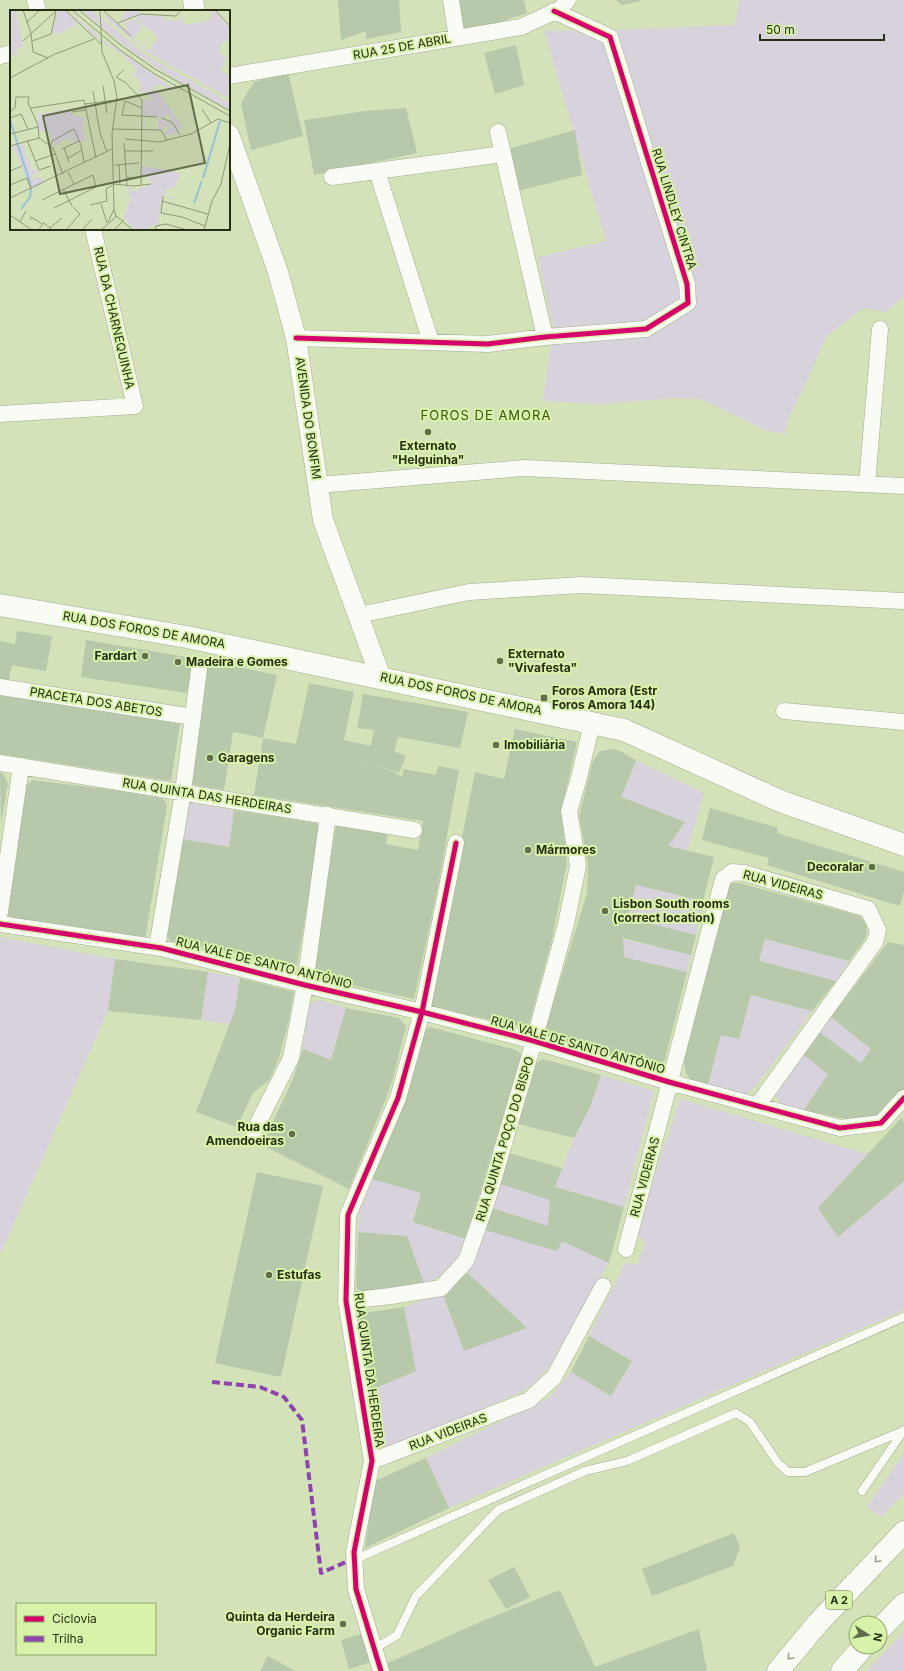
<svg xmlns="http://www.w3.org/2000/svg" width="904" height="1671" font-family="Inter,sans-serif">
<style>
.green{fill:#d8d2dd}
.building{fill:#b7c8ab}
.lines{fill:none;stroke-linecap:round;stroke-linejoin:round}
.service-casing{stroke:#a2ad8d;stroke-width:9}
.minor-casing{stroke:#a2ad8d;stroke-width:17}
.tertiary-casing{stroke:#a2ad8d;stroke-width:21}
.secondary-casing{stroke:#a2ad8d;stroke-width:23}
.motorway-casing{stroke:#a2ad8d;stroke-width:23}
.path{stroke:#d4d9cb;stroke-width:2.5;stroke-dasharray:1 3;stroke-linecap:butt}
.service{stroke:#f9fbf5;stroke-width:8}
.minor{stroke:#f9fbf5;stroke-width:16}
.tertiary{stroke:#f9fbf5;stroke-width:20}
.secondary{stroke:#f9fbf5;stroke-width:22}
.motorway{stroke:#f9fbf5;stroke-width:22}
.quiet{stroke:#8e44ad;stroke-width:4;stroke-dasharray:8 4;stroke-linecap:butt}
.cycleway-casing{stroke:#d8f2aa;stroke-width:8}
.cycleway{stroke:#d6006c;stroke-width:5}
.oneway{stroke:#9a9f8f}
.poi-dot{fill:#636e4d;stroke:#d8f2aa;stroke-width:1.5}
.labels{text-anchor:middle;stroke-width:4;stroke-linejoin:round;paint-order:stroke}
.shield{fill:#d8f2aa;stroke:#5b6a40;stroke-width:1}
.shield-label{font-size:11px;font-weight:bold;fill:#262f13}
.street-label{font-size:12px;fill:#262f13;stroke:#d8f2aa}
.poi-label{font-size:12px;font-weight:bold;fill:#262f13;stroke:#d8f2aa;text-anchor:start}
.neighbourhood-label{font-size:13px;letter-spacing:1px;fill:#41560d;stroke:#d8f2aa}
.inset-river{fill:none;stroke:#96c1d6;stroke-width:2}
.inset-road{fill:none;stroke:#8e9a77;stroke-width:1}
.view{fill:#636e4d;fill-opacity:0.15;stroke:#636e4d;stroke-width:2}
.inset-edge{fill:none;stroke:#262f13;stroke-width:2}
</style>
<rect width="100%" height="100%" fill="#d4e2ba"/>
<path class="green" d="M739,0H904V296L885,312L863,308L827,336L801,394L790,414L785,434L767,431L701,399L675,398L603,404L543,401L553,328L538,257L606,241L544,31L617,30L735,25Z
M636,760L704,793L687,851L668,846L685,822L621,797Z
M186,802L234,810L229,847L181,839Z
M637,885L703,901L696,935L627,918Z
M0,937L115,959L108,1011L0,1255Z
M623,939L691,955L687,972L624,957Z
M765,939L849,961L836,981L759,961Z
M208,972L240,978L235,1010L231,1024L201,1020Z
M751,995L812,1011L758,1083L747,1094L739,1095L708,1085L721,1035L739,1038Z
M319,1000L346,1008L331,1060L303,1049L308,1007L315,1001Z
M831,1017L871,1049L861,1063L819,1032Z
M803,1054L828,1074L804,1110L780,1104L775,1093Z
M601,1075L654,1091L624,1207L555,1187L574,1138L590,1107Z
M680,1099L867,1154L818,1208L838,1237L904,1181V1310L449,1508L426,1458L550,1397L571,1372L611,1396L632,1361L589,1336L625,1263L638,1264L645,1242L636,1233Z
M372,1179L421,1193L413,1222L466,1239C458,1263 449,1275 424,1283L407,1236L358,1232L359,1212Z
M500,1184L550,1200L548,1226L492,1208Z
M485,1230L562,1241L609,1263L550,1366L532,1385L523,1391L392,1449L385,1448L383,1445L371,1390L416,1371L404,1307L442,1292L464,1350L527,1328L468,1273L474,1262Z
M904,1453V1494L881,1517L867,1507Z
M904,1632V1671H867Z"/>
<path class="building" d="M338,0H399L401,32L366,39V31L341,40Z
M457,0H524L527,13L494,24L461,31Z
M616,0H641V1L622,5Z
M516,45L524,85L495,94L484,53Z
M288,72L303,136L251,150L241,103L254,82Z
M406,108L417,153L314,175L304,120L365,111Z
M575,130L582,175L517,191L508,149Z
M17,631L52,636L46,671L12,665L8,682L0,681V641L15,644Z
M86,640L193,658L187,693L81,677Z
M208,661L277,675L263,738L233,732L224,790L188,784Z
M309,683L354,692L344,740L371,746L374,730L357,728L363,694L468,712L460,748L398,737L394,751L406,756L399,773L359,759L394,772L402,777L404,769L436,775L438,766L459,770L437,891L414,999L319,978L313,968L336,826L338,824L388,832L386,844L418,850L423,821L254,795L263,738L296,744Z
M0,695L180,724L171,781L0,754Z
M515,729L577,742L561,811L567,863L551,943L528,1028L428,1006L475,772L504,779Z
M613,749L620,751L636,760L621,797L685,822L668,846L714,857L703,901L636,885L627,918L696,935L691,955L623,938L624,957L687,972L665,1059L663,1063L656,1066L543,1036L587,893L588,864L579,816L593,761L600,751Z
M0,772L3,774L8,783L1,823Z
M32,780L113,790L161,798L165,801L167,805L145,940L11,918L5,914L25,787Z
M710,808L778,828L777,833L904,872V891L900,906L767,865L769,858L702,840Z
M234,810L321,824L297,965L170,941L167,936L181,839L229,847Z
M732,883H739L860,916L866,925L867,932L865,939L849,961L765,939L759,961L836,981L812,1011L751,995L739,1039L721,1035L708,1085L694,1082L690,1079L686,1073L684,1061L729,886Z
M888,942L904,945V1089L884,1114L879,1117L850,1120L804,1110L828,1074L803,1054L819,1032L861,1063L871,1049L831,1017Z
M115,959L208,972L201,1020L108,1011Z
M240,978L294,992L289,1019L279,1058L270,1079L253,1093L237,1127L196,1112L235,1010Z
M346,1008L399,1018L406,1026L393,1078L386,1098L349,1189L262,1145L293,1079L303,1049L331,1060Z
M430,1027L516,1050L520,1053L521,1056L466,1239L413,1222L421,1193L372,1179L425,1030Z
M543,1059L601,1075L590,1107L574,1138L518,1124L536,1063Z
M902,1117L904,1124V1181L838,1237L818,1208Z
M509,1153L562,1168L555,1187L624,1207L609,1263L562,1241L557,1251L485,1230L492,1208L548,1226L550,1200L500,1184Z
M257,1172L323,1186L281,1377L215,1363Z
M358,1232L407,1236L424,1283L407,1288L362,1292L357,1289L356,1284Z
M468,1273L527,1328L464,1351L442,1292Z
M404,1307L416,1371L371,1390L358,1319L363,1313Z
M589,1336L632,1361L611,1396L571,1372Z
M426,1458L449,1508L365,1548L375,1481Z
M734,1533L740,1547L733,1566L652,1596L642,1569Z
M514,1567L530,1597L506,1609L488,1580Z
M560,1590L595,1667L699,1629L707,1671H388L386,1664L480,1622Z
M364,1633L371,1662L349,1669L341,1640Z
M268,1656L295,1671H260Z"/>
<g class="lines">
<defs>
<path id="service" d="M862,1491L904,1430
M354,1560L563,1467L904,1317
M374,1649L397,1635L416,1596L498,1510L585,1471L627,1461L736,1413L750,1422L778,1463L788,1472H805L903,1431"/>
<path id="minor" d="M35,0L38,11
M451,0L457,38
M0,56L11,53
M229,76L521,27L560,9L568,0
M498,132L545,337
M377,171L431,342
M332,177L503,154
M296,338L488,344L545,337L646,329L688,303L687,284L610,37L554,11
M0,414L135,406L93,229
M867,484L880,329
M318,485L524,468L904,486
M359,615L469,592L582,585L904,601
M0,687L193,717
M784,711L904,722
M0,763L414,830
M0,912L21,766
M0,924L161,948L305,985L422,1012L534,1041L669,1082L840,1128L881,1123L904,1098
M157,947L183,792L199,670
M254,1131L291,1058L305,985L328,815
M626,1249L723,879L732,872L744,873L868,909L878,930L875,942L757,1106
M346,1301L391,1296L441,1288L466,1261L488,1198L534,1041L566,924L578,866L569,811L579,778L592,723
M372,1461L529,1400L554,1377L603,1286
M381,1671L356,1589L354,1552L372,1461L346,1301L348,1215L398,1098L422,1012L456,843"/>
<path id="tertiary" d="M193,0L195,11
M229,134L278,272L296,338L323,520L381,678"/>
<path id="secondary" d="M0,605L187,637L624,730L780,801L904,845"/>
<path id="motorway" d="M880,1629L904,1604
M778,1671L818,1623L904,1532
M842,1671L863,1647"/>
</defs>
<use href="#service" class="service-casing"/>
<use href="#minor" class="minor-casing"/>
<use href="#tertiary" class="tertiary-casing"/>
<use href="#secondary" class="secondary-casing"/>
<use href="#motorway" class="motorway-casing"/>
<path class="path" d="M904,921L902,930H904
M893,930H902
M611,1273L618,1262"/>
<use href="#service" class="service"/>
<use href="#minor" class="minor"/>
<use href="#tertiary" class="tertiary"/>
<use href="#secondary" class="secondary"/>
<use href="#motorway" class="motorway"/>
<path class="quiet" d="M212,1382L260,1387L284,1397L302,1420L321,1573L346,1562"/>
<defs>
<path id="cycleway" d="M296,338L488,344L545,337L646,329L688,303L687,284L610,37L554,11
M0,924L161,948L305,985L422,1012L534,1041L669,1082L840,1128L881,1123L904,1098
M381,1671L356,1589L354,1552L372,1461L346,1301L348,1215L398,1098L422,1012L456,843"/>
</defs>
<use href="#cycleway" class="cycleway-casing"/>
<use href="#cycleway" class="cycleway"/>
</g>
<defs><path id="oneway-chevron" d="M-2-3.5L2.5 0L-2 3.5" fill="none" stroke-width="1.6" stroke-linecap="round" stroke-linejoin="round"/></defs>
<g class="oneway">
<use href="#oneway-chevron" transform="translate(877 1560) rotate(134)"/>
<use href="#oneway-chevron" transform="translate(790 1657) rotate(130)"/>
</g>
<g class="poi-dot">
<circle cx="428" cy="432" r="4"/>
<circle cx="145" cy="656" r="4"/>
<circle cx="500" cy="661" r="4"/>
<circle cx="178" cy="662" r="4"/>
<rect x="540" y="694" width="8" height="8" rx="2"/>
<circle cx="496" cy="745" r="4"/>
<circle cx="210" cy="758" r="4"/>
<circle cx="528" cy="850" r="4"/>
<circle cx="872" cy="867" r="4"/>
<circle cx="605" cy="911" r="4"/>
<circle cx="292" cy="1134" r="4"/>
<circle cx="269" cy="1275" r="4"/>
<circle cx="343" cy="1624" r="4"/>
</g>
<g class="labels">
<rect class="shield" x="826" y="1591" width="26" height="18" rx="3"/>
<g class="shield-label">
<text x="839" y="1604">A 2</text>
</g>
<g class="street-label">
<text transform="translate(402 47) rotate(-10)" y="4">RUA 25 DE ABRIL</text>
<text transform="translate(674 209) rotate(73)" y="4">RUA LINDLEY CINTRA</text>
<text transform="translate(114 318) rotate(77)" y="4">RUA DA CHARNEQUINHA</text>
<text transform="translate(308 418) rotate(82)" y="4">AVENIDA DO BONFIM</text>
<text transform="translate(144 630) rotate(10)" y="4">RUA DOS FOROS DE AMORA</text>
<text transform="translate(461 694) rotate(12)" y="4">RUA DOS FOROS DE AMORA</text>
<text transform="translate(96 702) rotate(9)" y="4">PRACETA DOS ABETOS</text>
<text transform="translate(207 796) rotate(9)" y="4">RUA QUINTA DAS HERDEIRAS</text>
<text transform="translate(783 885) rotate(15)" y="4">RUA VIDEIRAS</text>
<text transform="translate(264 963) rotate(14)" y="4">RUA VALE DE SANTO ANTÓNIO</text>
<text transform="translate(578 1045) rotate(16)" y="4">RUA VALE DE SANTO ANTÓNIO</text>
<text transform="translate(505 1139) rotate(-73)" y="4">RUA QUINTA POÇO DO BISPO</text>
<text transform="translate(645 1177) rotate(-75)" y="4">RUA VIDEIRAS</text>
<text transform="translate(369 1370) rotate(82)" y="4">RUA QUINTA DA HERDEIRA</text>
<text transform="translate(448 1432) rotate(-21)" y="4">RUA VIDEIRAS</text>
</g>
<g class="poi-label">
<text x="428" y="450" text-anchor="middle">Externato<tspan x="428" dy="14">"Helguinha"</tspan></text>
<text x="508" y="658">Externato<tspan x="508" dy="14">"Vivafesta"</tspan></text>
<text x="137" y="660" text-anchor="end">Fardart</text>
<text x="186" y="666">Madeira e Gomes</text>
<text x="552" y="695">Foros Amora (Estr<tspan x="552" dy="14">Foros Amora 144)</tspan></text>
<text x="504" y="749">Imobiliária</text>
<text x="218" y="762">Garagens</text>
<text x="536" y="854">Mármores</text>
<text x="864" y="871" text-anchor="end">Decoralar</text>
<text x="613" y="908">Lisbon South rooms<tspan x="613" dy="14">(correct location)</tspan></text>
<text x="284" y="1131" text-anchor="end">Rua das<tspan x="284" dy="14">Amendoeiras</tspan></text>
<text x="277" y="1279">Estufas</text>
<text x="335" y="1621" text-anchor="end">Quinta da Herdeira<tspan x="335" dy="14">Organic Farm</tspan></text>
</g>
<g class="neighbourhood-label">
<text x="486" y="420">FOROS DE AMORA</text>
</g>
</g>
<g transform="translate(10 10)">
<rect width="220" height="220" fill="#d4e2ba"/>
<path d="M0,0H6L13,37L6,39L8,44L0,47ZM48,0H54L68,14L48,25L47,22L42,24ZM57,0L89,26V30L86,28ZM72,0H82L88,6L89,16ZM128,0L130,4L110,12L115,2ZM185,0L191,13L202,8L200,0H204L220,18V28L211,34L209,43L217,47L220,43V48L217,47L211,60L220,67V89L137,42L91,4L100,7L114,20L117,18L115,12L124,10L132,17L123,29L138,40L147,30L146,25L126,10V7L131,5L151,6L155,10L165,11L170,10L171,5L175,15L190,12ZM91,8L133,43L220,93V100L160,66L123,42L92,18ZM92,29L165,80V81L149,74L136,82L128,83L131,76L129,69L125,66L119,68L127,60L113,45L92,32ZM145,78L173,117L169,120L159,109L160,105L156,104L155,108L133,105L134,88L140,91L142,89L135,83ZM58,99L64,106L73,108L72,116L75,130L62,133L60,127L43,136L39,120L28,122L27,111L30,109L28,104ZM148,108L161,113L169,124L156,125L154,122L159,119L156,114L152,120L148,119ZM12,133L22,160L27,159L29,163L22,165L23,169L31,167L34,173L21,179L3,136ZM136,156L170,163L166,177L156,179L155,186L165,187V189L152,186L148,215H142L139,217L140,220H125L114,208L120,189L117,177H120L121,182L142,174L138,167H131V157Z" fill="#d8d2dd"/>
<path class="inset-river" d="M0,110L21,176M193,168L210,111M184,193L192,171M11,199L20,187L21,179"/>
<path class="inset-road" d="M13,0L21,23L23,42L38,48M55,0L91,34M62,0L110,40L143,63L220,106M69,0L112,36L145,59L220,101M90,0L92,42L104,71L107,87L102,123L104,199L106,207L91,220M93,0L121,26M205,0L220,16M16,13L30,0M108,13L131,4L166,6L171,0M13,31L47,0M22,31L41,24L46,2M114,60L106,67L116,73L132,90L131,175M0,68L43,45L84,29M93,76L97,103M83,81L90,123L97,142M75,94L106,90M21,98L74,90L86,148M132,98L115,91L112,105L147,107M192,99L201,113M0,102L5,98L6,87H19L18,93L28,115L29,128M62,102L76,100M0,108L11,104L18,119M151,108L162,112L170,125M102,119L151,120L157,130M0,124L28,117M115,129L149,132L181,124L208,109L220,113M17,130L29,160L41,156M114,133L117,176M41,135L42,131L64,119L71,135L74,152M0,136L29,128L43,138L53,164M54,138L59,152M52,139L69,131M115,141H143M58,148L72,140M25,151L45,144M109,154L110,175M105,155L129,153M0,161L12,156M58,162L64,174M116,168L130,167M103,174L124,176L141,174M0,175L17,168L21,179M53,179L62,196M153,186L151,203L172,207L195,216M0,188L102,139M32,190L83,165L86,177L44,198M152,191L198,204M91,194L97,213M80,195L97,191L96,179L103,175M0,205L22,220M106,206L123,220M20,210L21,207L32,214M10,212L16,201M98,212L104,199M40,218L52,208M28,220L34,213L42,220M56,220L70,204L63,197M72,220L82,209M104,220L114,210M145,220L146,216L156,214L177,220M194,220L202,191L211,174L220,134"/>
<path class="view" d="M178,75L195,153L50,184L33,106Z"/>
<rect width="220" height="220" class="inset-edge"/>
</g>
<rect x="16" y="1603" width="140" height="52" fill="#d8f2aa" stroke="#91a46e"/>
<rect x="24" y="1616" width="20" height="6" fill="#d6006c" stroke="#91a46e"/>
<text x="52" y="1623" font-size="12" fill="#262f13">Ciclovia</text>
<rect x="24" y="1636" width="20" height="6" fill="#8e44ad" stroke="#91a46e"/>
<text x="52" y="1643" font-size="12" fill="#262f13">Trilha</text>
<g transform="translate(868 1635) rotate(102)"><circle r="19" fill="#d8f2aa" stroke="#91a46e"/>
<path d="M0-3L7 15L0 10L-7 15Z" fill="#636e4d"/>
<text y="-6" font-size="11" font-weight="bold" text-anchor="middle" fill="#262f13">N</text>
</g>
<path d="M760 34v6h124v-6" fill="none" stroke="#262f13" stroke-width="2"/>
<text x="766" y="34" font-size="12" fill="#262f13" stroke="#d8f2aa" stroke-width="3" paint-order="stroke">50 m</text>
</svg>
